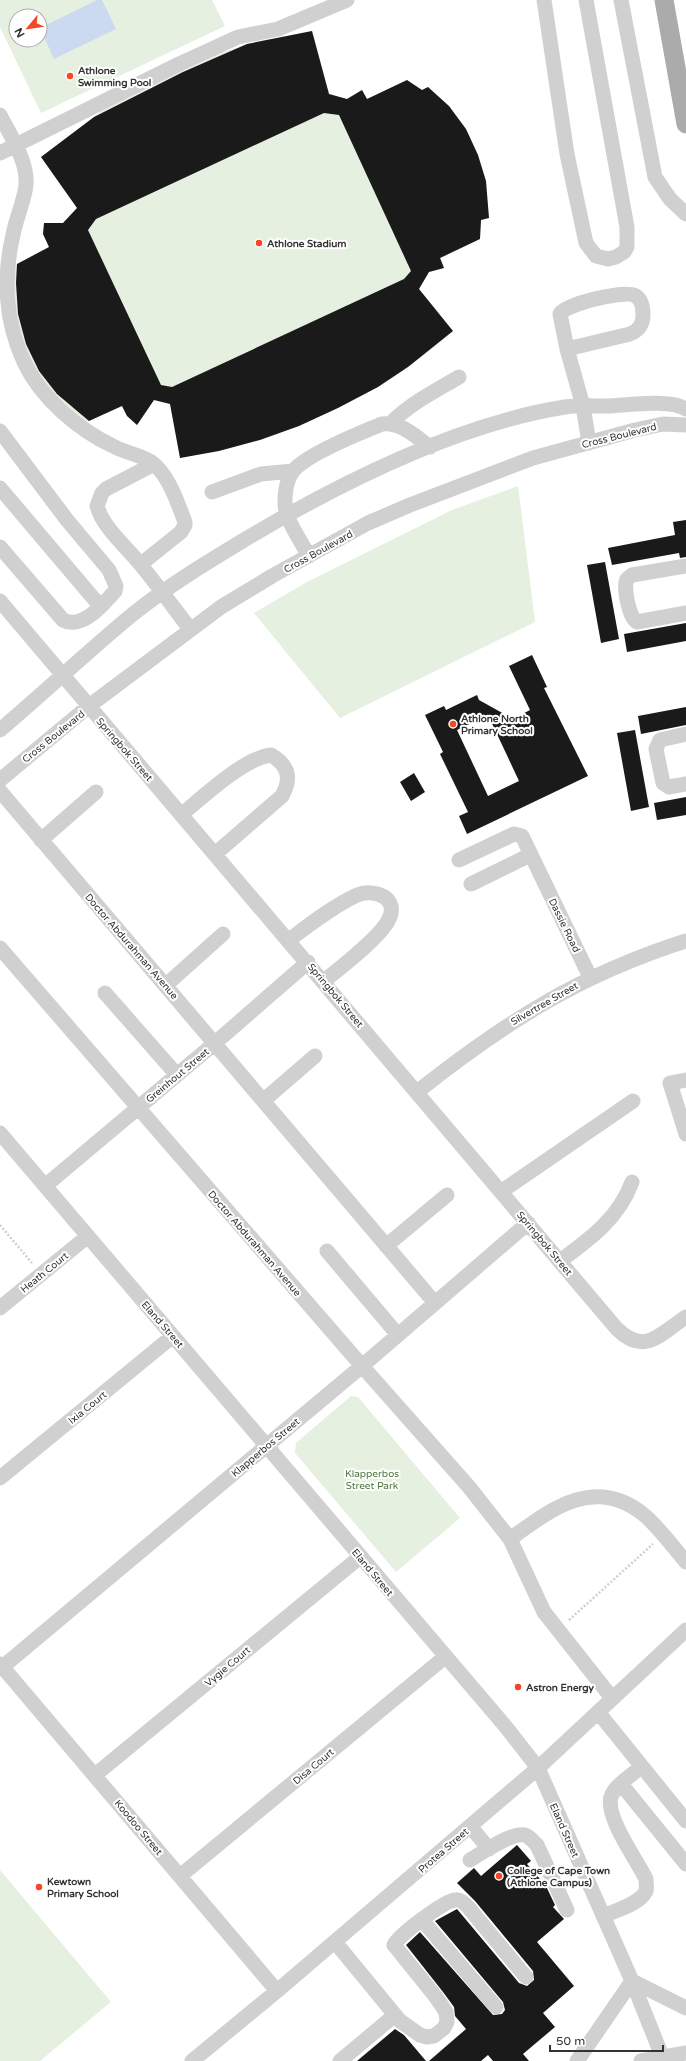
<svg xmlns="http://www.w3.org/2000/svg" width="686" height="2061" font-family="'Varela Round',sans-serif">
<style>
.green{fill:#e5f0e0;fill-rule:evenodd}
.water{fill:#cbdaf1}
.building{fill:#1a1a1a;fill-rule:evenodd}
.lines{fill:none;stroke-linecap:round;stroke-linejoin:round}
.path{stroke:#d0d0d0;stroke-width:2.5;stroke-dasharray:2 2;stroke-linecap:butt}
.minor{stroke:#d0d0d0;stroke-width:15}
.major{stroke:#ababab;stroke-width:19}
.poi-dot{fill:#f74527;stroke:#fff;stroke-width:1.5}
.labels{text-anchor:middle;stroke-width:4;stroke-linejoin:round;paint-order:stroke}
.poi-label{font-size:10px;font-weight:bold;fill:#333;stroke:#fff;text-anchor:start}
.street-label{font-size:10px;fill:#333;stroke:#fff}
.park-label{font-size:10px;fill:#49753a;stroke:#fff}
</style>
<rect width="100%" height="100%" fill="#fff"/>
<path class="green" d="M0,0H212L225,26L41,113L0,27ZM16,16H40V40H16Z
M312,31L329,94L347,99L362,90L368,99L407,80L422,90L428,87C474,128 484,158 489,218L481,220L480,239L441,258L444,268L429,272L419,289L453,331C376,400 282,439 180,458L170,404L154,400L137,425L127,416L122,406L87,422L66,409L49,391L24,351L15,316L14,266L49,247L43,234L44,223H63L77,208L41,157L107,107L211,56L254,42Z
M518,486L535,622L340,718L254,613L307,582L452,510Z
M351,1396L358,1397L460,1518L396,1572L295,1453L296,1443Z
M0,1870L111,2002L40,2061H0Z"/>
<path class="water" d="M97,0H102L116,29L54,59L40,28Z"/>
<path class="building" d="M312,31L329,94L347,99L362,90L367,99L407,80L422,90L428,87L449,106L466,129L478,155L486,181L489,218L481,220L480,239L440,258L444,268L429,272L419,289L453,331L408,367L378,387L338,408L299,426L260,440L219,451L180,458L170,404L154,400L137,425L127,416L122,406L89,421L57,394L39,371L26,344L18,314L16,283L17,264L49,247L43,234L44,223H63L77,208L41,157L94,117L183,72L247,44ZM324,113L339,115L411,271L404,279L172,387L161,385L88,230L96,219Z
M686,520V557L680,558L679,553L612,565L608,548L675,535L673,522Z
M605,562L619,639L601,643L587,565Z
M686,623V641L627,652L624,634Z
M532,655L547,687L544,688L588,776L467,834L459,816L468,812L440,754L443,752L425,715L444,706L446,710L477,695L479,700L513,719L530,710L509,666ZM488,715L519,781L488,796L457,730Z
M686,707V725L641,734L638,716Z
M635,730L649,807L631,811L617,733Z
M414,773L425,792L411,801L400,782Z
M686,797V815L657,820L654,803Z
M517,1845L531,1861L527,1864L546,1886L555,1905L553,1907L564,1919L537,1942L574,1986L543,2013L555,2027L523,2054L529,2061H493L488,2055L481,2061H429L466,2029L455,2016L454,2007L443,1992L406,1945L420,1932L493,2015L502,2014L505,2010L503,2002L435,1921L457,1909L519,1983L527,1986L534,1980L533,1971L475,1901L457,1883L474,1868L481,1876Z
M395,2029L404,2035L426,2061H357Z"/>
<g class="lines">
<path class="path" d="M0,1225L32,1263
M569,1620L653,1544"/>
<path class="minor" d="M544,0L567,154L586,243L596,256L608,259L616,257L624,252L627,247V227L586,0
M621,0L655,177L670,199L686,214
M0,115C10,135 28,161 26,185C24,202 16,218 13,235C3,278 5,321 24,362C41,398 78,430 115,447C128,454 148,456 158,468C171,482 178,504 185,522V525L181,532L141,564
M0,153L179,64L238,37L278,29L347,0
M567,349L630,334C639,330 643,325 643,315C643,309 642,300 636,296C626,289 566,304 560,314L567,349L583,406L589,443
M391,423C411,403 435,391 459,377
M0,431L67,520L109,570L116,586L115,591C103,605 82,630 63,620L0,547
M154,464L106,489L102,493L97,506C103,528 127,547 141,565C158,586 174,608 190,629
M0,488L100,606
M212,492L261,474L293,471
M309,556C302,543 292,529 287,515C283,504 285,481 293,471C306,455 362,432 382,424C401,422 415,436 430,447
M686,566L632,575L627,579C623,587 629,618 637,622L686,613
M0,601L617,1329C645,1356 660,1334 686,1317
M0,730C45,692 88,651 133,614C168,586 206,563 244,540C338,484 457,424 565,407C579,405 594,406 608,406C629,405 669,399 686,409
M686,734L660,740L656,749L663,783L669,787L686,784
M0,780L89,706L221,607L272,576L368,523L410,505L533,458L635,430L663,424L686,425
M0,791L435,1303
M182,814C203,797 244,758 271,755C288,765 292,778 282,796L215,854
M41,840L96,792
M459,860L514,834L522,836L590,977
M471,884L530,855
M289,940C309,925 332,907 355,896C374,887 401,898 388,921C379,938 340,968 324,981
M0,948L362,1366L469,1487L510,1539L544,1612L612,1698
M166,985L223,934
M105,993L177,1075
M686,1080L670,1083L686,1134
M417,1092C504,1023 579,975 686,941
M264,1100L315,1056
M0,1133L506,1727L538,1768L632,1981L664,2061
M45,1186L215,1043L308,962
M502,1191L633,1101
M386,1246L447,1195
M327,1251L398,1335
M560,1261C590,1239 619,1218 632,1182
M0,1308L88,1236
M0,1478L173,1336
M510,1539C550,1510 594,1475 643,1514C659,1527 672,1546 686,1562
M0,1664L277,1991
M0,1669L362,1366L528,1223
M598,1712L686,1821
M95,1775L360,1557
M621,1784L686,1864
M470,1826L489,1849
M470,1860C482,1853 511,1832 525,1835C530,1837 533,1841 537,1845L567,1910
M180,1876L445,1657
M603,1916C615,1911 640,1904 646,1891C647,1888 646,1883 646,1879C637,1860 605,1817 611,1797C615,1785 632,1775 641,1767
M422,1920L496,2007
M335,1942L400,2021L420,2035L427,2037L434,2036L444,2028L447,2022L446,2012L436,1997L394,1945C399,1935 444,1901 455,1900C460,1899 464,1903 468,1907L526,1977
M192,2061L277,1991L538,1768L686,1630
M340,2061L395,2015
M577,2061L632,1981L686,2008
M641,2061L686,2053"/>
<path class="major" d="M664,0L686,124"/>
</g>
<g class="poi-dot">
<circle cx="70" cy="76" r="4"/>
<circle cx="259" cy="243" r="4"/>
<circle cx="453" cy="724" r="4"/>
<circle cx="518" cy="1687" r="4"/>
<circle cx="499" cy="1876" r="4"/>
<circle cx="39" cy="1887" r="4"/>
</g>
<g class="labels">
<g class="poi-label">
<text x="78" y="74">Athlone<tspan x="78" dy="12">Swimming Pool</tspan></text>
<text x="267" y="247">Athlone Stadium</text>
<text x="461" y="722">Athlone North<tspan x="461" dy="12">Primary School</tspan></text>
<text x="526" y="1691">Astron Energy</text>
<text x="507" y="1874">College of Cape Town<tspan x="507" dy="12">(Athlone Campus)</tspan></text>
<text x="47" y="1885">Kewtown<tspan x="47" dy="12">Primary School</tspan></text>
</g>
<g class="street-label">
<text transform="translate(619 435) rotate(-14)" y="4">Cross Boulevard</text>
<text transform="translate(318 551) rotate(-29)" y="4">Cross Boulevard</text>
<text transform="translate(53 736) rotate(-39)" y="4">Cross Boulevard</text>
<text transform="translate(125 749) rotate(49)" y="4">Springbok Street</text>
<text transform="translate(565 925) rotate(64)" y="4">Dassie Road</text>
<text transform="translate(132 946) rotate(49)" y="4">Doctor Abdurahman Avenue</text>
<text transform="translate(336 995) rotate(50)" y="4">Springbok Street</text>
<text transform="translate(544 1003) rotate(-30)" y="4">Silvertree Street</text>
<text transform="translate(177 1075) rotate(-40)" y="4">Greinhout Street</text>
<text transform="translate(255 1243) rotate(49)" y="4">Doctor Abdurahman Avenue</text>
<text transform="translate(545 1243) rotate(50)" y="4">Springbok Street</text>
<text transform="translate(44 1272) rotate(-39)" y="4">Heath Court</text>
<text transform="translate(163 1324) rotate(49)" y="4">Eland Street</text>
<text transform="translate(87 1407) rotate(-39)" y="4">Ixia Court</text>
<text transform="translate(265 1447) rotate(-40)" y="4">Klapperbos Street</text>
<text transform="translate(373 1572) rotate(50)" y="4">Eland Street</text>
<text transform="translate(227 1666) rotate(-40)" y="4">Vygie Court</text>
<text transform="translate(313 1766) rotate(-40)" y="4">Disa Court</text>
<text transform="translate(139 1827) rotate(50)" y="4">Koodoo Street</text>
<text transform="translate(565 1830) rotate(66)" y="4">Eland Street</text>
<text transform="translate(443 1850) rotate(-41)" y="4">Protea Street</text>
</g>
<g class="park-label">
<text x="372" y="1477">Klapperbos<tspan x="372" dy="12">Street Park</tspan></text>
</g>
</g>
<g transform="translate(28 28) rotate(241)"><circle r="19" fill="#ffffff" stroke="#adadad"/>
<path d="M0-3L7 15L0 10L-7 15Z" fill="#f74527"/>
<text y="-6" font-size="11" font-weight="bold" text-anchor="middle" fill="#333333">N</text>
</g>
<path d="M550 2045v6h113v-6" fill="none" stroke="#333333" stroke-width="2"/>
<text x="556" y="2045" font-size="12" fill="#333333" stroke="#ffffff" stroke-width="3" paint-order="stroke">50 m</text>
</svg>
